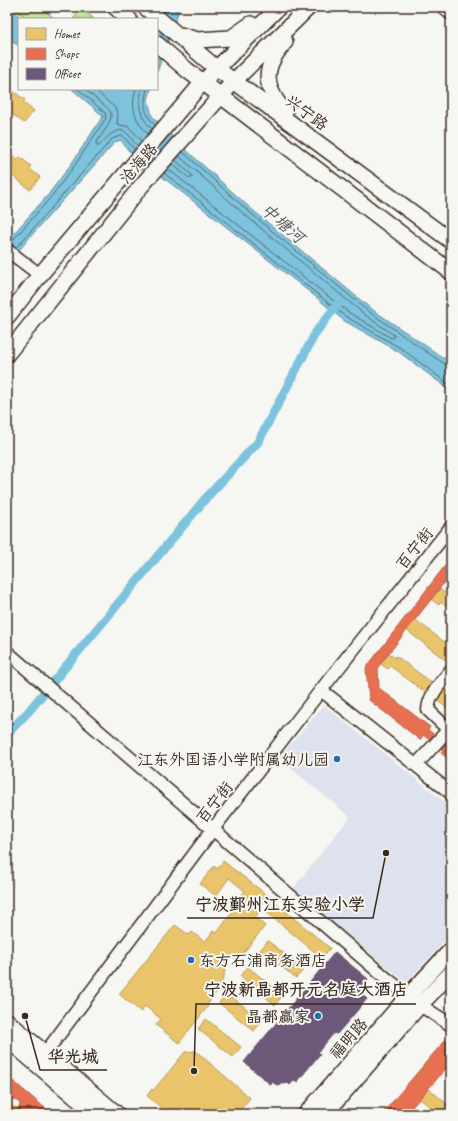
<svg xmlns="http://www.w3.org/2000/svg" width="458" height="1121" font-family="Caveat,'LXGW WenKai TC',sans-serif">
<style>
.built{fill:#dee2ee}
.green{fill:#bee29c;stroke:#7c865d}
.water{fill:#7dc3de;stroke:#638691}
.homes{fill:#e9c46a;stroke:#b59653}
.shops{fill:#e76f51;stroke:#b35a42}
.offices{fill:#6d597a;stroke:#5e4b5e}
.lines{fill:none;stroke-linecap:round;stroke-linejoin:round}
.shore{stroke:#55676b;stroke-width:1}
.canal{stroke:#7dc3de;stroke-width:9}
.minor-casing{stroke:#3b2a1e;stroke-width:15}
.major-casing{stroke:#3b2a1e;stroke-width:18}
.minor{stroke:#f6f6f2;stroke-width:12}
.major{stroke:#f6f6f2;stroke-width:15}
.poi-dot{fill:#1f6fb2;stroke:#f6f6f2;stroke-width:1.5}
.labels{text-anchor:middle;stroke-width:4;stroke-linejoin:round;paint-order:stroke}
.street-label{font-size:16px;fill:#3b2a1e;stroke:#f6f6f2}
.poi-label{font-size:16px;fill:#3b2a1e;stroke:#f6f6f2;text-anchor:end}
.water-label{font-size:17px;font-style:italic;fill:#4f5858;stroke:#f6f6f2}
.leader{fill:none;stroke:#3b2a1e;stroke-width:1.5}
.callout-dot{fill:#3b2a1e;stroke:#f6f6f2;stroke-width:1.5}
.callout-label{font-size:17px;text-anchor:middle;font-weight:bold;fill:#3b2a1e;stroke:#f6f6f2;stroke-width:4;stroke-linejoin:round;paint-order:stroke}
</style>
<rect width="100%" height="100%" fill="#f6f6f2"/>
<filter id="ink" filterUnits="userSpaceOnUse"><feTurbulence type="fractalNoise" baseFrequency=".025" numOctaves="2"/><feDisplacementMap in="SourceGraphic" scale="8" xChannelSelector="R" yChannelSelector="G"/><feConvolveMatrix kernelMatrix="1 2 1 2 8 2 1 2 1" color-interpolation-filters="sRGB"/></filter>
<g filter="url(#ink)">
<path class="built" d="M324,705L451,807V934L406,983L292,890L350,817L279,758Z"/>
<path class="green" d="M12,7H41L55,19H28Z
M82,9L94,19H73Z"/>
<path class="water" d="M7,7L24,19H19V46L7,38Z
M154,7H180L157,72V19Z
M72,89H151L148,100L152,116L185,149L249,207L370,308L451,363V391L399,352L343,320L316,297L128,150L121,140L115,142L30,237L7,265V241L48,195L72,163L103,116Z"/>
<path class="homes" d="M7,90L11,94L13,91L25,100L23,103L34,111L24,123L7,110Z
M7,152L17,160L20,157L31,166L30,169L40,177L30,190L7,171Z
M433,584L445,593L447,591L451,594V610L441,602L439,605L424,594Z
M409,615L451,647V658L448,662L401,626Z
M383,649L395,658L396,656L432,683L425,692L390,666L388,669L375,660Z
M444,688L451,693V711L435,699Z
M378,689L428,727L419,738L370,700Z
M451,743V759L443,753Z
M223,861L268,896L257,909L260,911L255,917L265,926L237,961L231,955L225,963L224,977L217,991L207,1005L208,1006L179,1043L156,1025L161,1019L145,1006L141,1012L119,994L175,925L189,935L192,932L205,942L213,931L217,933L234,910L231,908L245,891L229,878L216,896L200,884L214,866L217,869Z
M273,901L330,948L322,958L265,911Z
M268,941L304,969L296,978L260,950Z
M248,967L283,995L275,1005L240,976Z
M227,993L262,1021L254,1031L219,1003Z
M206,1019L241,1047L233,1057L198,1029Z
M196,1051L250,1098L241,1109L242,1114H169L147,1096L152,1089L153,1091L185,1052Z
M451,1053V1064L446,1060Z
M415,1077L448,1105L440,1114H438L406,1087Z
M7,1106L39,1111V1114H7Z"/>
<path class="shops" d="M451,558V574L378,667L379,688L430,727L428,730L448,745L451,742V761L441,753L443,750L423,735L420,740L369,700L366,668Z
M445,1040L451,1044V1065L450,1064L406,1114H382Z
M7,1076L52,1114H19L20,1103L12,1098L7,1097Z"/>
<path class="offices" d="M335,952L368,979L364,984L369,987L363,995L367,999L337,1034L334,1033L318,1052L320,1054L297,1082L294,1080L290,1085L288,1083L277,1085L272,1082L271,1085L244,1062Z"/>
<g class="lines">
<path class="shore" d="M85,89C112,115 122,106 96,143L97,146H99C105,139 118,124 128,134C132,138 133,143 138,146
M94,89L115,108L118,115L117,124L129,127L142,141
M136,89C130,107 135,121 148,134
M142,89C137,106 140,117 152,129
M147,89C143,104 144,114 155,125
M183,152L247,210L368,311L434,357L447,365L451,366
M172,164L189,178H192V175L175,160
M168,169L348,312L391,338L394,337V335L365,315L244,214L179,156
M164,173L345,316L402,349L451,386
M7,243L12,241L51,197L75,165L106,118L105,113L78,89
M16,248L112,139L120,136H123L135,150"/>
<path class="canal" d="M7,734L28,712L206,498L258,442L316,332L340,301"/>
<defs>
<path id="minor" d="M443,7L451,14
M7,250L40,275
M7,652L387,979L420,1005L451,1025
M451,670C442,682 429,694 428,710L451,732
M321,690L451,793
M416,765L448,730
M40,1060L213,829L321,690L451,527"/>
<path id="major" d="M115,7L129,19
M145,7L216,68L451,241
M180,35L197,40L231,38L251,24
M285,42C262,68 263,86 285,112
M157,44L187,70L451,272
M7,317L40,275L203,82L279,7
M7,354L142,185L234,81L309,7
M7,1021L117,1114
M7,1039L95,1114
M306,1114L408,996L451,950
M325,1114L420,1005L451,973"/>
</defs>
<use href="#minor" class="minor-casing"/>
<use href="#major" class="major-casing"/>
<use href="#minor" class="minor"/>
<use href="#major" class="major"/>
</g>
</g>
<g class="poi-dot">
<circle cx="337" cy="759" r="4"/>
<circle cx="191" cy="960" r="4"/>
<circle cx="318" cy="1016" r="4"/>
</g>
<g class="labels">
<g class="street-label">
<text transform="translate(307 112) rotate(36)" y="6">兴宁路</text>
<text transform="translate(138 163) rotate(-49)" y="6">沧海路</text>
<text transform="translate(414 548) rotate(-51)" y="6">百宁街</text>
<text transform="translate(214 802) rotate(-52)" y="6">百宁街</text>
<text transform="translate(348 1038) rotate(-49)" y="6">福明路</text>
</g>
<g class="poi-label">
<text x="329" y="765">江东外国语小学附属幼儿园</text>
<text x="199" y="966" text-anchor="start">东方石浦商务酒店</text>
<text x="310" y="1022">晶都赢家</text>
</g>
<g class="water-label">
<text transform="translate(283 223) rotate(41)" y="6">中塘河</text>
</g>
</g>
<path class="leader" d="M386 853L373 918H187M194 1071L196 1004H416M25 1016L40 1070H107"/>
<g class="callout-dot">
<circle cx="386" cy="853" r="4"/>
<circle cx="194" cy="1071" r="4"/>
<circle cx="25" cy="1016" r="4"/>
</g>
<g class="callout-label">
<text x="280" y="910">宁波鄞州江东实验小学</text>
<text x="306" y="995">宁波新晶都开元名庭大酒店</text>
<text x="73" y="1062">华光城</text>
</g>
<rect width="458" height="1121" fill="none" stroke="#f6f6f2" stroke-width="24"/>
<rect x="12" y="12" width="434" height="1097" fill="none" stroke="#3b2a1e" stroke-width="1.5" filter="url(#ink)"/>
<rect x="18" y="18" width="140" height="72" fill="#f6f6f2" stroke="#aba49d"/>
<rect x="26" y="28" width="20" height="12" fill="#e9c46a" stroke="#aba49d"/>
<text x="54" y="38" font-size="12" fill="#3b2a1e">Homes</text>
<rect x="26" y="48" width="20" height="12" fill="#e76f51" stroke="#aba49d"/>
<text x="54" y="58" font-size="12" fill="#3b2a1e">Shops</text>
<rect x="26" y="68" width="20" height="12" fill="#6d597a" stroke="#aba49d"/>
<text x="54" y="78" font-size="12" fill="#3b2a1e">Offices</text>
</svg>
